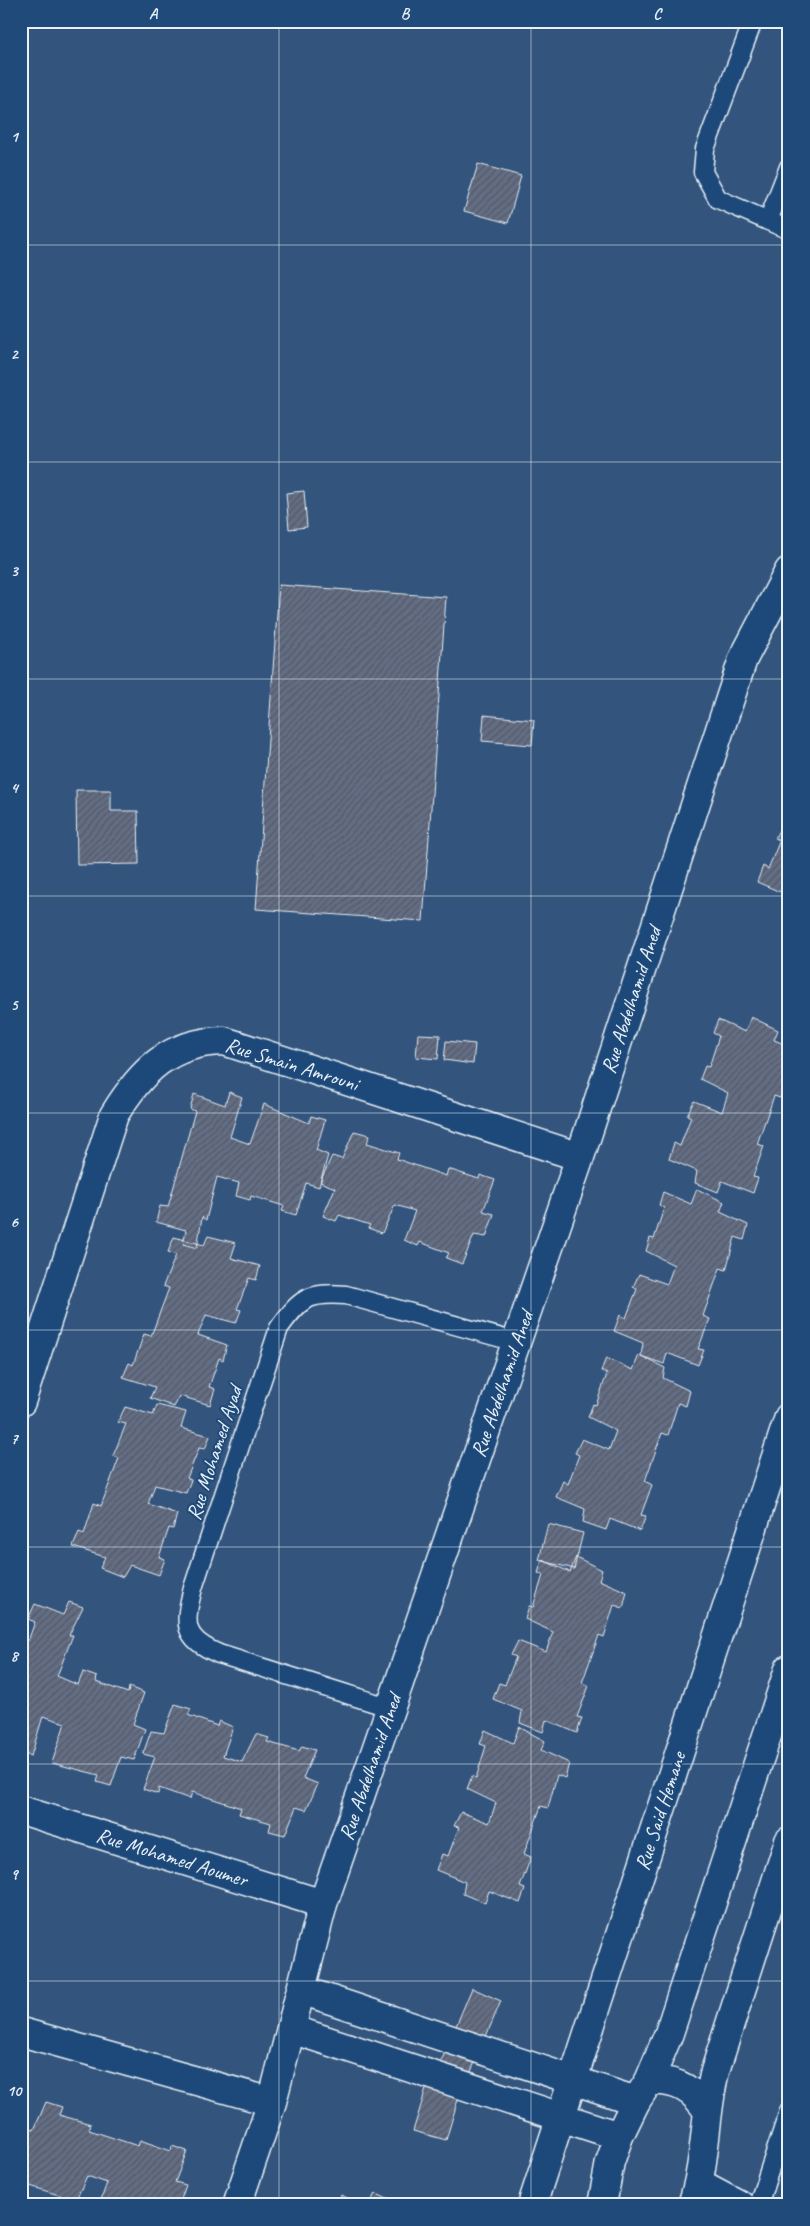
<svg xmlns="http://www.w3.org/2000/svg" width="810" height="2226" font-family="Caveat,sans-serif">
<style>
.building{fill:url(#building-hatch);stroke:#e8f1f8}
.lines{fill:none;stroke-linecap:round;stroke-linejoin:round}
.lane-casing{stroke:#e8f1f8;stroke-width:21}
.street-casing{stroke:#e8f1f8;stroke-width:31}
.secondary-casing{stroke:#e8f1f8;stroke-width:31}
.primary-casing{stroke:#e8f1f8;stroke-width:31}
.lane{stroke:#1f4a7a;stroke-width:18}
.street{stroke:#1f4a7a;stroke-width:28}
.secondary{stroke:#1f4a7a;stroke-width:28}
.primary{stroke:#1f4a7a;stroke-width:28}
.grid{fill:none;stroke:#e8f1f8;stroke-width:1;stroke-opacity:0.55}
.labels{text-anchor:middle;stroke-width:4;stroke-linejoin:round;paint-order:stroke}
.street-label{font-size:21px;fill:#e8f1f8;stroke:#1f4a7a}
.neatline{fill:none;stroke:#e8f1f8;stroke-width:2}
.grid-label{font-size:16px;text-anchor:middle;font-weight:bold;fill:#e8f1f8}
</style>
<defs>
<pattern id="building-hatch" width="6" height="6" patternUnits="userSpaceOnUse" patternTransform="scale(1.25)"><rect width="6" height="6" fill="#636d84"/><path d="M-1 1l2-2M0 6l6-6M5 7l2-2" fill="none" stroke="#535964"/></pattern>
</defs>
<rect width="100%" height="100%" fill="#33547d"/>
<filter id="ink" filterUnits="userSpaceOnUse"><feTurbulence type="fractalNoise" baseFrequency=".02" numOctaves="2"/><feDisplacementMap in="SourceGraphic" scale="10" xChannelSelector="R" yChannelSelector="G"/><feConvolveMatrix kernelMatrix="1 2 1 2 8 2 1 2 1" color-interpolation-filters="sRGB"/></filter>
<g filter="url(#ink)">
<path class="building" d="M478,164L521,176L508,223L464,211Z
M304,491L307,527L289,529L286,493Z
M279,585L446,597L423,921L256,909Z
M484,715L534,720L532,745L482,741Z
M76,790H111V811H138L139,864L77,865Z
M782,824L789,827V909L784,907L785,894L757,882L763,866L768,869L780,840L775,838Z
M751,1017L778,1030L774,1040L789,1046V1068L780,1098L774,1096L757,1144L764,1146L753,1177L758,1178L753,1193L722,1181L718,1192L695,1183L697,1171L669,1159L674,1143L680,1146L691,1117L687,1115L694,1101L722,1112L728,1093L700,1079L705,1066L709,1067L719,1036L713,1033L718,1020L745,1032Z
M418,1034L440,1035L438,1059L416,1057Z
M446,1041L475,1044L473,1064L444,1060Z
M229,1092L242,1097L230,1137L250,1144L264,1104L309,1123L311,1116L325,1120L316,1150L328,1155L319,1187L306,1183L296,1215L282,1211L284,1206L251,1196L250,1200L236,1196L239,1183L217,1177L206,1220L202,1217L197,1248L183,1244L186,1230L156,1222L160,1206L168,1207L195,1111L190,1109L194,1094L225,1105Z
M354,1131L370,1135L367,1143L399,1153L397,1159L446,1176L448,1169L479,1179L480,1175L495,1180L483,1211L494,1214L486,1237L474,1235L462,1264L446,1258L449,1253L420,1242L418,1246L404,1240L415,1211L395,1205L382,1233L368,1228L370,1225L339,1215L336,1221L323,1216L335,1188L320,1182L332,1156L342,1159Z
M697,1189L724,1202L720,1212L748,1225L744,1240L735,1237L726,1270L720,1268L703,1316L710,1319L698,1349L704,1350L698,1365L667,1353L664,1364L641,1356L643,1343L614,1331L620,1315L626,1318L637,1289L633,1287L639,1274L667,1284L674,1265L646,1251L650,1238L654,1239L664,1208L659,1205L663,1192L691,1204Z
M208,1236L236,1243L231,1258L260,1266L256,1280L249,1278L237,1309L241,1310L236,1323L206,1315L198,1335L227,1345L223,1360L219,1358L209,1387L215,1389L210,1405L180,1396L174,1407L150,1398L155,1387L123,1377L129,1363L133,1365L144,1334L151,1336L169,1288L163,1286L176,1255L168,1252L174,1237L204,1245Z
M639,1355L665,1368L663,1378L690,1391L686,1406L678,1403L668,1435L662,1433L645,1481L652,1485L641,1515L646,1516L640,1531L610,1519L606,1530L583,1522L585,1509L556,1497L563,1481L568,1484L579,1455L575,1453L582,1439L609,1450L616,1431L588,1417L593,1404L596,1405L607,1374L601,1371L606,1358L633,1370Z
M157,1405L186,1412L181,1428L210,1436L205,1449L199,1448L187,1478L191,1480L186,1493L155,1485L148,1504L177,1514L173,1529L169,1528L159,1557L165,1559L159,1575L130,1565L123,1577L100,1568L105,1557L73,1547L79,1532L84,1534L94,1503L101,1506L119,1458L113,1456L126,1424L118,1422L125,1407L153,1415Z
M548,1524L583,1533L574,1569L539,1560Z
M576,1557L602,1570L599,1580L627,1592L623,1608L614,1605L604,1637L599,1635L582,1683L589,1686L577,1717L582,1718L577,1733L546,1720L543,1732L520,1723L522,1711L493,1699L499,1683L505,1685L516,1657L511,1655L518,1641L546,1652L553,1632L525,1619L529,1606L533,1607L543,1575L538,1573L542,1560L570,1572Z
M69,1602L83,1607L69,1635H73L57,1676L78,1685L83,1672L97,1677L96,1682L128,1693L129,1687L144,1693L133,1724L145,1729L134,1760L121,1757L111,1786L97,1782L99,1775L52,1763L65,1723L43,1716L31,1756L21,1753V1660L35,1622L28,1619L35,1604L63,1615Z
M175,1704L191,1709L188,1715L217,1726L219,1721L233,1727L223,1756L242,1762L256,1734L269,1738L267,1742L299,1751L302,1746L315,1750L303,1778L318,1784L306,1810L296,1807L285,1835L269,1831L271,1823L239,1814L241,1808L192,1792L190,1799L159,1788L158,1794L143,1789L155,1757L143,1754L151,1731L164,1733Z
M519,1727L545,1741L541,1750L569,1763L565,1778L557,1775L548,1808L541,1806L524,1854L531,1857L520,1887L525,1889L520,1903L489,1891L485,1903L463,1894L465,1882L436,1870L442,1854L448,1856L459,1827L454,1826L461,1812L489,1823L496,1803L467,1789L472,1776L476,1778L486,1746L480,1744L485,1730L513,1743Z
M472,1988L501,2001L461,2095L432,2083Z
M427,2086L459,2096L446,2140L413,2131Z
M46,2102L62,2107L59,2115L91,2124L89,2130L138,2146L140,2140L171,2151L172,2146L187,2151L175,2182L186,2185L179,2205H99L107,2183L87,2176L74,2204L60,2200L62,2196L30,2186L28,2192L21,2189V2172L27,2159L21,2157V2133L24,2127L34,2130Z
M375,2193L400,2205H370Z
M341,2195L362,2205H338Z"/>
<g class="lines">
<defs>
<path id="lane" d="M753,21L705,149L703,172L718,199L789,230
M768,221L789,167
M391,1708L219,1654C182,1638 184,1624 193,1588L279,1328C301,1298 308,1292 346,1295L516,1342
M758,2205L789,2111"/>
<path id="street" d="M21,1402L114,1115C141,1071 169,1042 224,1041L580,1157
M21,1810L323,1904
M301,1990L636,2101
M291,2029L619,2136
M21,2032L272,2102
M237,2205L272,2102L323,1904L580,1157L743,659L789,571
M532,2205L789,1417"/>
<path id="secondary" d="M699,2183L740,2205"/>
<path id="primary" d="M649,2081C676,2079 694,2089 708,2112
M602,2205L610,2162L619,2136L636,2101L649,2081L669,2033L789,1669
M692,2205C707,2161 704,2115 715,2071L789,1841"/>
</defs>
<use href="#lane" class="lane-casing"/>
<use href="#street" class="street-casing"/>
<use href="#secondary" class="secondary-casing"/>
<use href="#primary" class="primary-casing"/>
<use href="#lane" class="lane"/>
<use href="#street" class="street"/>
<use href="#secondary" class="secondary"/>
<use href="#primary" class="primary"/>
</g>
</g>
<path class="grid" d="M279,21V2205M531,21V2205M21,245H789M21,462H789M21,679H789M21,896H789M21,1113H789M21,1330H789M21,1547H789M21,1764H789M21,1981H789"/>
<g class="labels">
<g class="street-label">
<text transform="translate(631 1000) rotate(-72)" y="7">Rue Abdelhamid Aned</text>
<text transform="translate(292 1064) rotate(17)" y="7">Rue Smain Amrouni</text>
<text transform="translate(502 1384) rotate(-71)" y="7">Rue Abdelhamid Aned</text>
<text transform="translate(214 1453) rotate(-72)" y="7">Rue Mohamed Ayad</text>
<text transform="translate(370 1767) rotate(-71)" y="7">Rue Abdelhamid Aned</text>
<text transform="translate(660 1811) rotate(-72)" y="7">Rue Said Hemane</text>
<text transform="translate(172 1857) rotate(17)" y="7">Rue Mohamed Aoumer</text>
</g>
</g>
<rect width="810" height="2226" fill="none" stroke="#1f4a7a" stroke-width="55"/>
<rect x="28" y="28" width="754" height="2170" class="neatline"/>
<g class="grid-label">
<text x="153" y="19">A</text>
<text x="405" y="19">B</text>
<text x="657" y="19">C</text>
<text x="14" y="142">1</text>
<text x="14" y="359">2</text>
<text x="14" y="576">3</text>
<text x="14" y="793">4</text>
<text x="14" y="1010">5</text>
<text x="14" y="1227">6</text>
<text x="14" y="1444">7</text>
<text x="14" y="1661">8</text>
<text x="14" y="1879">9</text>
<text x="14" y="2096">10</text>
</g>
</svg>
